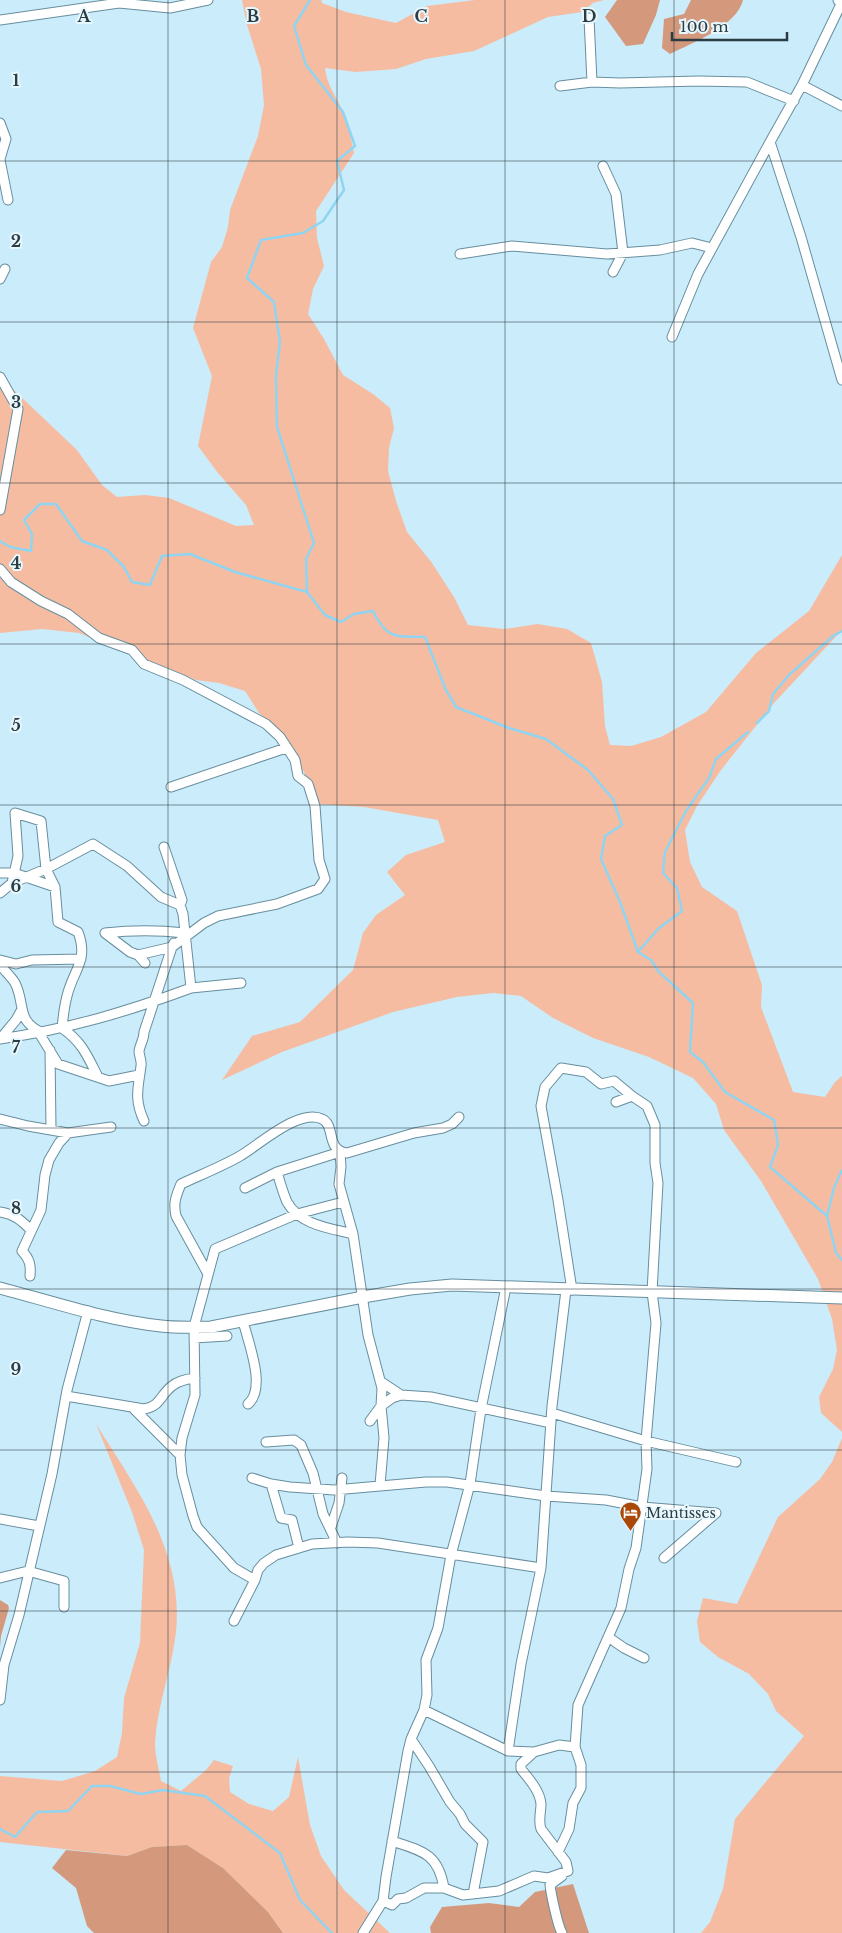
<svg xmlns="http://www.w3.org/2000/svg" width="842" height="1933" font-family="'Libre Baskerville',serif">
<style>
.green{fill:#f6bca1}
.forest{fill:#d4997d}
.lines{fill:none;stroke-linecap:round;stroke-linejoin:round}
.stream{stroke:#8fd5f2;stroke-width:2.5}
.minor-casing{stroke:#678e9e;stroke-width:11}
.tertiary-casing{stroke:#678e9e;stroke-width:13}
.minor{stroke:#fff;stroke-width:9}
.tertiary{stroke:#fff;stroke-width:11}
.grid{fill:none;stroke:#2b3c43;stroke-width:1;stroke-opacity:0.55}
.labels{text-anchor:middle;stroke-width:4;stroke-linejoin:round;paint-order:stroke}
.poi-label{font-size:14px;fill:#2b3c43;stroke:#e6f7fe;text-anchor:start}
.grid-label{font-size:16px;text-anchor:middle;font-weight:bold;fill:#2b3c43;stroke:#e6f7fe;stroke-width:4;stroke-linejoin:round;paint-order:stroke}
</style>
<rect width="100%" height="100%" fill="#cbecfa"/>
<path class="green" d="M242,0H321L322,3L346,12L396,23L427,6L475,0H604L593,3L582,12L548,17L474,51L426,59L396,69L356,72L325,68C328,88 335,94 343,111C349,124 351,139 354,153L316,211L317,238L324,266L313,289L308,314L324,339L343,375L373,394L390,408L394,428L389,448L388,471L396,501L407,532L432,563L454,597L468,625L504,629L538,624L567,629L591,643L602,682L605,726L610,745L631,746L661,737L706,712L756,653L809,611L842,555V630L774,703L721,770L697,806L685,830L690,862L702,887L737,911L762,985L761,1007L793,1092L825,1097L835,1082L842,1076V1432L821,1413L819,1397L833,1369L837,1350L832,1319L818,1279L761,1181L724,1130L716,1104L693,1078L649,1057L593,1038L553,1018L521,996L493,993L457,997L393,1012L282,1052L222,1080L252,1036L300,1022L353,970L363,933L376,915L405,895L387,872L406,855L445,842L438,820L364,807L317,804L310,783L283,734L259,713L245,691L219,683L196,680L79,633L42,629L0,633V377L77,450L102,485L117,497L145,495L169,498L236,526L254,525L246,505L218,473L198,446L212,376L193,328L211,262L222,247L228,227L230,210L258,136L264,105L261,69L247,25Z
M96,1424C136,1488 184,1551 176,1632C172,1669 157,1705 155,1743C155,1755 159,1769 161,1781L181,1791L206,1770L214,1760L233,1766L229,1778L230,1792L249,1804L273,1811L289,1797L298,1757L310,1825L321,1856L344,1890L390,1933H283L268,1912L223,1868L187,1845L152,1847L127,1856L0,1842V1776L62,1781L95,1771L117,1757L122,1733L124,1698L140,1643L144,1550L132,1512Z
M842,1438V1933H701L710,1922L723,1889L735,1819L804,1736L776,1711L768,1694L749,1674L718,1657L700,1642L697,1621L703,1598L737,1604L778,1517L820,1479L832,1462Z"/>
<path class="forest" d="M617,0H660L656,15L643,44L626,46L605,17Z
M691,0H743C737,26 692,43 670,54L662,48L664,19L684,14Z
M0,1600L8,1605L9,1608L1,1636L0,1647Z
M187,1845L223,1868L268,1912L283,1933H94L87,1926L76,1888L52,1868L66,1850L127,1856L152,1847Z
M573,1884L589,1933H431L430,1927L442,1907L489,1903L519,1907L535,1892Z"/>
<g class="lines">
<path class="stream" d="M0,541L10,547L31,551L32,534L24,520L40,504H56L82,541L107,550L124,567L132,582L150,585L162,556L190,554L235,572L307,592L325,615L341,622L354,614L373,611C387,640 396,636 425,637L446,690L456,707L509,728L546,739L588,770L613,799L622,825L605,836L601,859L620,902L638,952L651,960L659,972L693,1003L690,1052L703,1062L725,1092L774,1120L778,1145L770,1167L827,1216L836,1253L842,1260
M307,592L306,559L314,543L277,427L276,375L280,342L274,302L247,278L261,240L303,233L323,221L344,190L337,161L355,146L343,112L306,65L294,26L310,0
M757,723L769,711L773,694L789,675L833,636L842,631
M638,952L658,929L682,911L677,888L663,873L665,852L686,811L709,778L716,759L748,732
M827,1216L834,1188L842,1170
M0,1829L15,1837L37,1812L68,1811L92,1786H110L141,1794L163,1790L205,1796L280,1853L300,1900L332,1933"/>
<defs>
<path id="minor" d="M842,2L802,85L770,142L801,237L842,380
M589,18L592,82
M0,20L119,3L170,8L208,0
M802,85L842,106
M560,86L592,82L620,83L699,81L747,82L794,101
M0,123L6,139L0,159
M0,160L8,200
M603,166L616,194L623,253L613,272
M460,254L512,246L607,254L660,250L692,243L712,248
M0,279L5,269
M672,337L698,274L770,142
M0,377L18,409L0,510
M0,569L11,582L41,601L68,614L99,638L132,650L144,664L183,680L266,724L280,737L295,760L298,776L308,784L315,806L319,860L325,879L318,889L277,904L218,916L204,923L172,947L144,1032C144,1040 140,1044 139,1051C139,1056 142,1061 141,1066C138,1089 134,1099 144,1121
M171,787L286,748
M164,847L182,900L180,905
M0,873H14L55,887
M0,893L12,883
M138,955L172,947L174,943
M0,960L16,964L32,960L81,959
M145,963L138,955L130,952L105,933C132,930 158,930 185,933
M0,964C4,971 11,976 15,983C26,1004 15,1021 43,1033
M191,988L241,983
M39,1033L58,1064L109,1081L139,1075
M1,1038L16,1020L21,1011
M0,1039C69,1029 126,1012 191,988L183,914L180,905L161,897L127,866L93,844L46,869L41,821L15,813L18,856L12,883L46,869L55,887L58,922L78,932C89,961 73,970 67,996C64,1007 63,1018 62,1028C82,1042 87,1055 98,1077
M50,1050L51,1130
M0,1119L28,1126L68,1133L111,1127
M277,1172C280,1182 283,1193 287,1202C300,1225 329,1228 353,1234
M245,1188L277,1172L340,1152L341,1167L339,1184L353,1234L368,1335L382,1388L381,1406L384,1438L380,1485
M0,1212C14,1214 21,1220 31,1230
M208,1274L176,1216C173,1203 176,1196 181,1184C200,1175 221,1167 240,1156C259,1145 299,1108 322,1119C336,1125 325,1150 347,1153L414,1133L443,1128L452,1124L459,1117
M30,1276C31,1266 30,1259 22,1251L41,1210L45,1175L49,1160L59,1143L68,1133
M572,1290L558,1200L541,1106L545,1087L561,1068L586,1072L601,1084L614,1081L632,1096
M243,1321C248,1342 267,1388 248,1404
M194,1338L227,1336
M380,1381L401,1395
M66,1396L144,1409C161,1406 160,1395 172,1386C178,1381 187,1379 195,1378
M133,1408L180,1455
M552,1413L646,1441L736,1462
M370,1421L381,1406L392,1398L401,1395L431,1397L551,1423
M266,1442L294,1440L301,1445L313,1473L323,1514L337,1543
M252,1478L271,1484L290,1487L334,1490L426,1482H447L546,1496L606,1500L642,1507L716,1513
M271,1484L281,1518L292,1520L299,1548
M0,1519L39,1526
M331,1527L339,1503L342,1478
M664,1558L716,1513
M0,1578L28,1571L64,1581V1607
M255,1580L234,1568L197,1527L193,1516L182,1475L180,1455L182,1438L195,1395L194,1327L215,1249L297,1214L343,1202
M234,1621L255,1580L258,1570L264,1563L276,1555L312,1544L348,1542L378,1543L541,1568
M608,1637L624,1648L644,1658
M0,1700L4,1665L19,1615L52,1474L67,1390L88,1311
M424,1710L508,1751L534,1752L559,1745L575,1747L578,1705L621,1608L629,1569L636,1548L647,1469L646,1441L656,1323L652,1292L658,1183L655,1163V1125L647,1106L632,1096L616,1102
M411,1739L429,1766L450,1802L460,1814L465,1824L483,1842L473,1894
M508,1751L521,1664L541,1568L552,1406L566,1290
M534,1752L521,1764V1769C529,1779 540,1791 541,1804C541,1812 538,1821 541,1829L566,1862L568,1871
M392,1841C422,1851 438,1853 444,1888
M558,1852L569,1829L573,1803L581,1788V1765L575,1747
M562,1876L550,1885C551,1894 558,1927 562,1933
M383,1901L392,1905L398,1899L406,1898L424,1888H444L463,1895L499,1891L534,1876L548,1878L568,1871
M363,1933L383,1901L386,1877L408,1751L411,1739L424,1710L427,1695L426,1660L438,1628L451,1555L470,1484L481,1409L506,1287"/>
<path id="tertiary" d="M839,0L842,2
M0,1288C53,1302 106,1320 161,1326C177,1328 194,1327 211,1327L363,1297L410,1289L452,1285L842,1298"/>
</defs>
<use href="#minor" class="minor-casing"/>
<use href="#tertiary" class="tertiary-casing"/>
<use href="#minor" class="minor"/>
<use href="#tertiary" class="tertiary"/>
</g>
<path class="grid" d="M168,0V1933M337,0V1933M505,0V1933M674,0V1933M0,161H842M0,322H842M0,483H842M0,644H842M0,805H842M0,967H842M0,1128H842M0,1289H842M0,1450H842M0,1611H842M0,1772H842"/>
<defs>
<symbol id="hotel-pin" viewBox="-11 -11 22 30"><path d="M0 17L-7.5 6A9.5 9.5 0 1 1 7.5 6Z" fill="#aa4807" stroke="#e6f7fe"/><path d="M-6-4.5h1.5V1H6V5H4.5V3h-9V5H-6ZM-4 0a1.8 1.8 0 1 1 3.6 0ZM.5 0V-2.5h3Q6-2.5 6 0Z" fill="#fff"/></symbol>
</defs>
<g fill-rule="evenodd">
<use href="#hotel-pin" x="618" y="1500" width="25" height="34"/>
</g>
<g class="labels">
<g class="poi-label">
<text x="646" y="1518">Mantisses</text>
</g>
</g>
<g class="grid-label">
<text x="84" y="22">A</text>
<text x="253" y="22">B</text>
<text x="421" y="22">C</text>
<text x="589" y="22">D</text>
<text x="16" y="86">1</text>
<text x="16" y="247">2</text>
<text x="16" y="408">3</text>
<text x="16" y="569">4</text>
<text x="16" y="731">5</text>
<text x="16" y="892">6</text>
<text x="16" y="1053">7</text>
<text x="16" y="1214">8</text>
<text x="16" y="1375">9</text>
</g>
<path d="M672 32v8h115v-8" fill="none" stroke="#2b3c43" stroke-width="2.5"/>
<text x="680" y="32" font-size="15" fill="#2b3c43" stroke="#e6f7fe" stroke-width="4" paint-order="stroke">100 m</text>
</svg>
